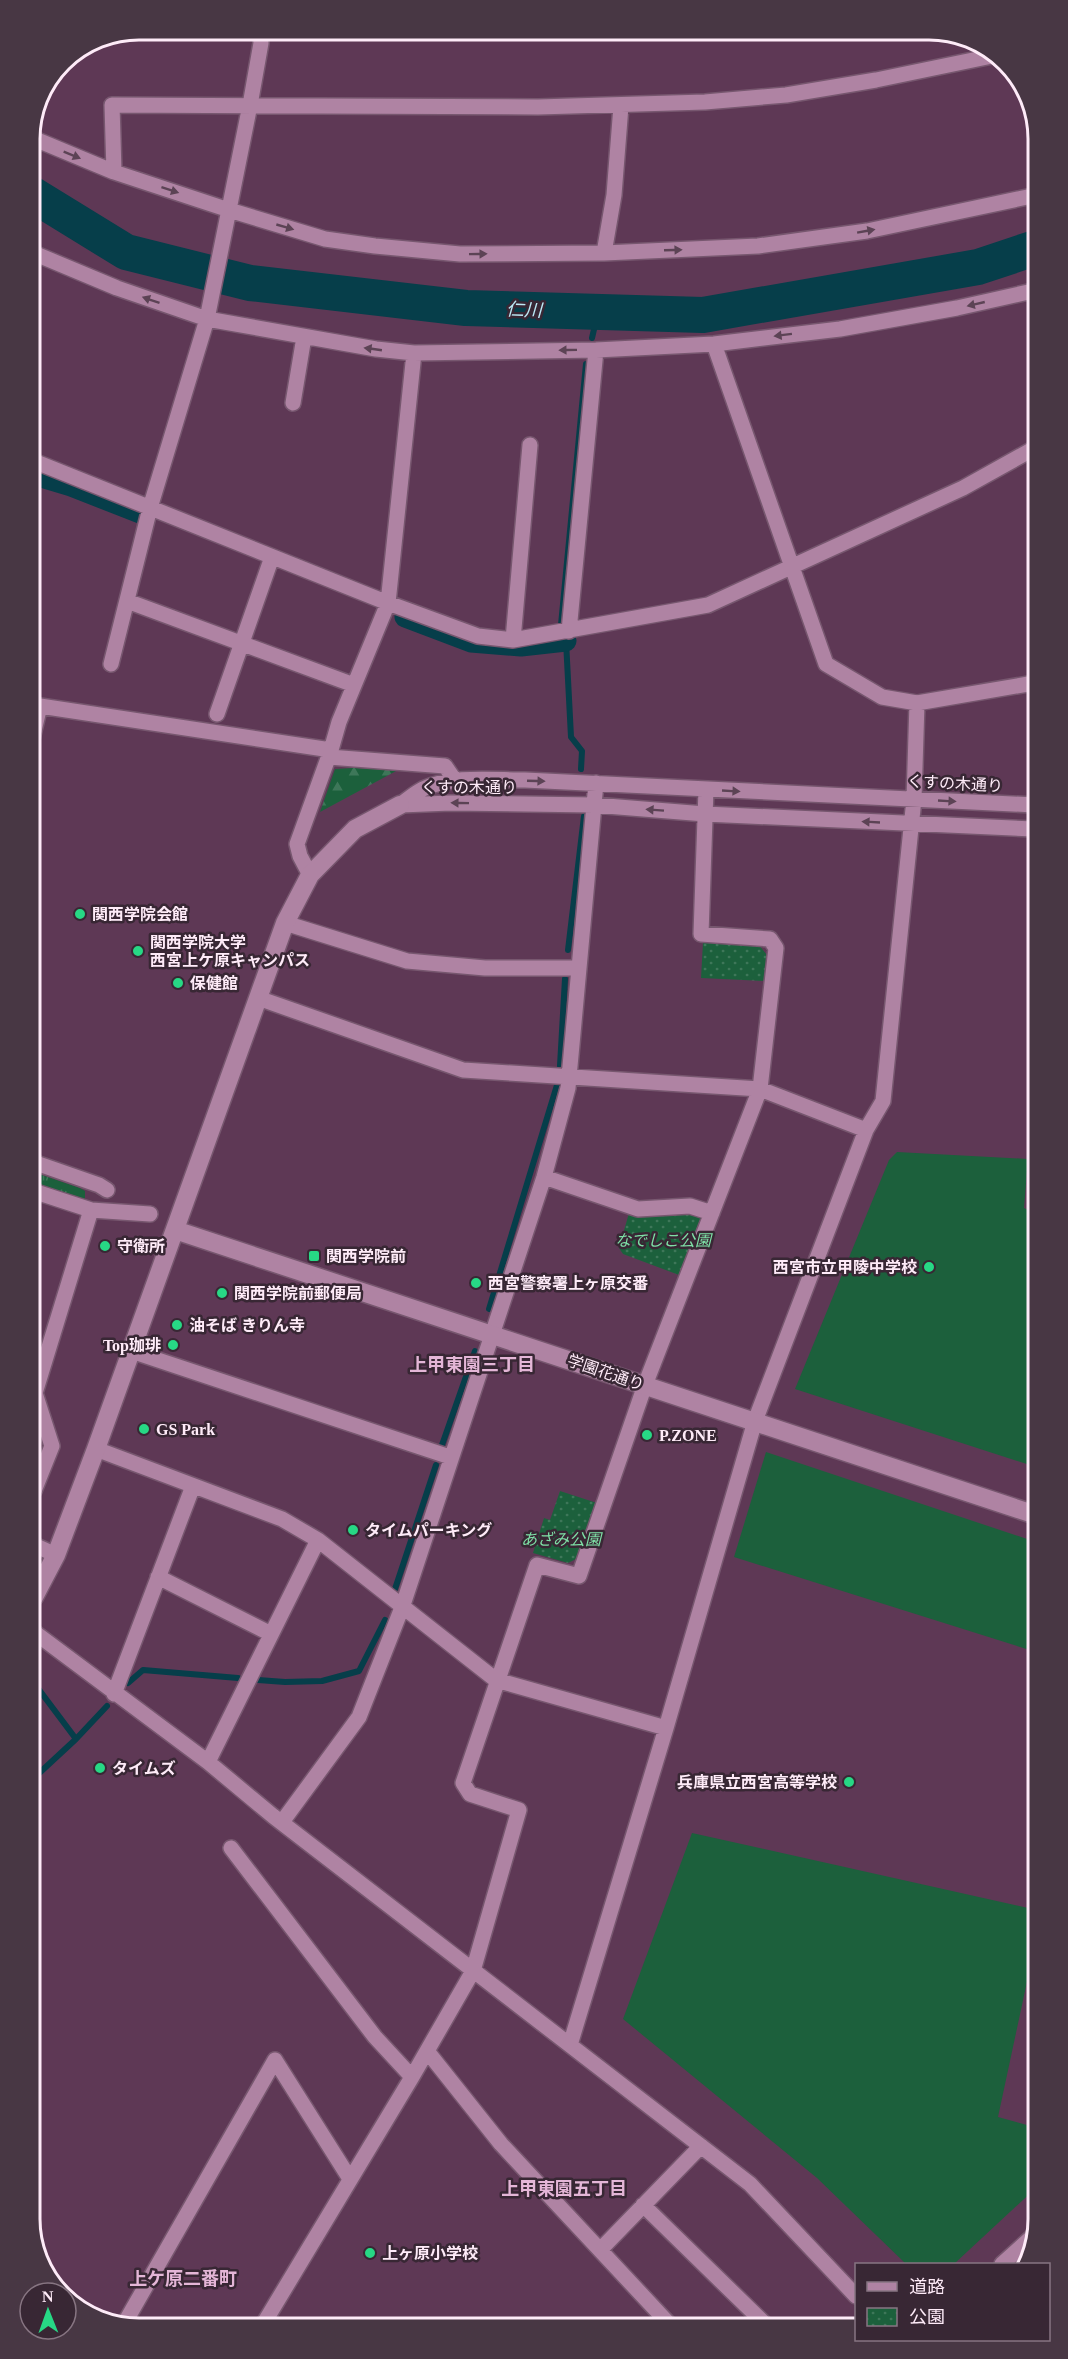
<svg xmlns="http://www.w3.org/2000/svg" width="1068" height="2359" font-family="'Times New Roman','Noto Sans JP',serif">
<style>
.grass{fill:url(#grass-tufts)}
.forest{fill:url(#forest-firs)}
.park{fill:url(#park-dots)}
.pitch{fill:#1c603c}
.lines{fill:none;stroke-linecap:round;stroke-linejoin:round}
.stream{stroke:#063e4a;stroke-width:6}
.canal{stroke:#063e4a;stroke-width:21}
.river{stroke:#063e4a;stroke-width:36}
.street-casing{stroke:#77576f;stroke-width:18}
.secondary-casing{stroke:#77576f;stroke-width:21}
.street{stroke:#af83a3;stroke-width:15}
.secondary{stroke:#af83a3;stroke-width:18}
.oneway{fill:#5c4355}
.poi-dot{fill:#27d885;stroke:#382734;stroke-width:2}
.labels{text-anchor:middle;stroke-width:5;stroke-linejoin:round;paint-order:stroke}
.street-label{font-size:16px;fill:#feebf8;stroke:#382734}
.poi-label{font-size:16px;font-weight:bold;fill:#feebf8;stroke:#382734;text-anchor:start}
.park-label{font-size:16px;font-style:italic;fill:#7ee0a6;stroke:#382734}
.water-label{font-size:18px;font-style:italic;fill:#bceaf6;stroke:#382734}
.neighbourhood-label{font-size:18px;font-weight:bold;fill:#e4b6d7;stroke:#382734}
.rim{fill:none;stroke:#feebf8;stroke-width:3}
</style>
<defs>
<pattern id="grass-tufts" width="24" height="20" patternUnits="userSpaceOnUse" patternTransform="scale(1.5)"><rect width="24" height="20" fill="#1c603c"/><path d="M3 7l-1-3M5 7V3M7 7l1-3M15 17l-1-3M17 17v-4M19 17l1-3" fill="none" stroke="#3e7759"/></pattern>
<pattern id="forest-firs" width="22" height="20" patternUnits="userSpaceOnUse" patternTransform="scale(1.5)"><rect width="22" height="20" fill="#1c603c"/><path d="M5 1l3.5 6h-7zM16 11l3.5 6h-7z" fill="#3e7759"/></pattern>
<pattern id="park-dots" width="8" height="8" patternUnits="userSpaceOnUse" patternTransform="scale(1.5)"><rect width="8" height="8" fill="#1c603c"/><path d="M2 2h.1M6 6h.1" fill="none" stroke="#3e7759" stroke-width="1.8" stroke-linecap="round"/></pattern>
</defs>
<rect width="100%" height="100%" fill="#5e3855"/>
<path class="grass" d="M33,1172L80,1188L85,1191V1198L82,1201L33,1186Z"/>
<path class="forest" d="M353,768L398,770L320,812L335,769Z"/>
<path class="park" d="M703,942L759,945L767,955L766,981L701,978Z
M687,1212L701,1218L679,1275L623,1254L619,1248L629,1213Z
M560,1491L597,1503L578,1558L568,1563L533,1553L544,1518L550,1520Z"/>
<path class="pitch" d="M897,1152L1028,1159L1024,1208L1035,1213L1036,1467L795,1389L889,1160Z
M766,1452L1036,1542V1652L734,1557Z
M692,1833L1037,1910V1935L998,2117L1038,2128V2186L954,2264H906L817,2178L623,2019Z"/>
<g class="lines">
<path class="stream" d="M592,338L598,312
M561,625L586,364
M566,641L571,737L582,751L581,769
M568,950L584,816
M560,1066L565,979
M489,1309L557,1085
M442,1445L475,1351
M395,1589L436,1465
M258,1680L285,1682L322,1681L359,1671L385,1620
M34,1683L76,1739L107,1706
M128,1683L143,1670L238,1678
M35,1777L76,1739"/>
<path class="canal" d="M31,474L71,486L140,513
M405,617L471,642L521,646L566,641"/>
<path class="river" d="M30,193L126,252L250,283L466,308L703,315L978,267L1032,249"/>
<defs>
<path id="street" d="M30,137L114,172L229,210L325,239L375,246L460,254L604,253L758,246L867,231L1032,196
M114,172L112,105L538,107L705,102L786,95L876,80L997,55
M31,252L117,288L207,319L376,349L414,353L596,350L714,344L840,329L957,308L1033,291
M604,253L614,195L621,106
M714,344L826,664L882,697L917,703L1034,683
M293,403L304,337
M31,460L388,603L478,636L513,640L708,605L963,488L1033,449
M127,601L354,685
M569,631L596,350
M513,640L530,445
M111,664L150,508L207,319L250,105L261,43L260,30
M32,703L40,706L331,750
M217,714L272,557
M32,739L40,706
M329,757L445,766L456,782
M400,805C407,800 415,793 423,789C453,775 492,780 525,780L1034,805
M400,805L451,803L594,805L705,814L1034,829
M310,875L300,856L297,844L331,750L339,722L388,603L414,353
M285,923L407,961L485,968H579
M258,998L463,1070L760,1089L866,1130
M33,1162L99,1185L107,1190
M544,1177L638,1209L690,1206L712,1213
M33,1191L91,1210L150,1214
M131,1351L450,1457
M96,1449L282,1519L318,1540L496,1680L666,1728
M34,1491L52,1446L35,1393L91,1210
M34,1545L56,1555
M158,1577L271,1634
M34,1632L208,1762L273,1816L750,2184L856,2296
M114,1694L193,1486
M208,1762L318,1540
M282,1822L359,1717L403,1605L544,1177L568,1088L596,783
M231,1848L375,2037L412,2077
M570,2045L666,1728L755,1421L866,1130L883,1101L914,799L917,703
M427,2051L501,2144L670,2325
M643,2205L765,2324
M600,2250L701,2146
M1002,2264L1033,2236
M123,2326L275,2060L350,2179
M261,2328L412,2077L473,1971L519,1810L470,1794L463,1783L537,1565L579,1576L645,1385L760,1089L776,948L770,939L701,934L706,789"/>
<path id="secondary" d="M175,1230L1036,1515
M34,1597L56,1555L96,1449L285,923L310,875L355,829L400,805"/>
</defs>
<use href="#street" class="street-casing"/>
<use href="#secondary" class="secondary-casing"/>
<use href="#street" class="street"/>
<use href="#secondary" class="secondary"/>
</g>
<defs><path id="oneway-solid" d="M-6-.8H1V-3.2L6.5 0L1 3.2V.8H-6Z" transform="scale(1.5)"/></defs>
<g class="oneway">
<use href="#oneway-solid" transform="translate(72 155) rotate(22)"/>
<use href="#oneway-solid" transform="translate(170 190) rotate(18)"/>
<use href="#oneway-solid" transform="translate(285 227) rotate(16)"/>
<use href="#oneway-solid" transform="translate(866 231) rotate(-10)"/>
<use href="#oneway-solid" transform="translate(673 250) rotate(-2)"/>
<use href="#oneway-solid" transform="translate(478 254) rotate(-1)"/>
<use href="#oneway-solid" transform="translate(151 300) rotate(-161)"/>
<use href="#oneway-solid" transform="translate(976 304) rotate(167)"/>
<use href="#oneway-solid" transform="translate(783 335) rotate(173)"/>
<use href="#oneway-solid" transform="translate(373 349) rotate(-172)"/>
<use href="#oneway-solid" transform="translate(568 350) rotate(179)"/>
<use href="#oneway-solid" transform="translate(536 781) rotate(2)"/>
<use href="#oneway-solid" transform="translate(731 791) rotate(3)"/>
<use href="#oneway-solid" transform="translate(947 801) rotate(3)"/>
<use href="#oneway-solid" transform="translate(460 803) rotate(-179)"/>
<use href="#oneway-solid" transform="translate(655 810) rotate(-176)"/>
<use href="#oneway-solid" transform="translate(871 822) rotate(-177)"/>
</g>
<g class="poi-dot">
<circle cx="80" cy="914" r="6"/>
<circle cx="138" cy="951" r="6"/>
<circle cx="178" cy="983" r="6"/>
<circle cx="105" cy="1246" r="6"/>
<rect x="308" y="1250" width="12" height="12" rx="3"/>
<circle cx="929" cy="1267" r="6"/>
<circle cx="476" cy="1283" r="6"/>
<circle cx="222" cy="1293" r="6"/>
<circle cx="177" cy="1325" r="6"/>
<circle cx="173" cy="1345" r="6"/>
<circle cx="144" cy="1429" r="6"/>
<circle cx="647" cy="1435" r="6"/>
<circle cx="353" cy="1530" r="6"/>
<circle cx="100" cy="1768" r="6"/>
<circle cx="849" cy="1782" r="6"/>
<circle cx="370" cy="2253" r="6"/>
</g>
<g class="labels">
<g class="street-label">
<text transform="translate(955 783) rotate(3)" y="6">くすの木通り</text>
<text x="469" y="793">くすの木通り</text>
<text transform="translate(606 1372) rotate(19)" y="6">学園花通り</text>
</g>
<g class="poi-label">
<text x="92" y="920">関西学院会館</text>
<text x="150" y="948">関西学院大学<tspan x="150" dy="18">西宮上ケ原キャンパス</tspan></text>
<text x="190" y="989">保健館</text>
<text x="117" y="1252">守衛所</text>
<text x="326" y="1262">関西学院前</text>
<text x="917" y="1273" text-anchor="end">西宮市立甲陵中学校</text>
<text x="488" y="1289">西宮警察署上ヶ原交番</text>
<text x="234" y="1299">関西学院前郵便局</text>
<text x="189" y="1331">油そば きりん寺</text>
<text x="161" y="1351" text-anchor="end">Top珈琲</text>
<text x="156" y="1435">GS Park</text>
<text x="659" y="1441">P.ZONE</text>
<text x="365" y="1536">タイムパーキング</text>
<text x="112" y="1774">タイムズ</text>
<text x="837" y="1788" text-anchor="end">兵庫県立西宮高等学校</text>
<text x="382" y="2259">上ヶ原小学校</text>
</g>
<g class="park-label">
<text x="663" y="1246">なでしこ公園</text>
<text x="561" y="1545">あざみ公園</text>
</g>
<g class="water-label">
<text transform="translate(524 310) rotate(2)" y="6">仁川</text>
</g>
<g class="neighbourhood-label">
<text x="472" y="1371">上甲東園三丁目</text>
<text x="564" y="2195">上甲東園五丁目</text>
<text x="183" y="2285">上ケ原二番町</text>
</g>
</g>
<path d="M0 0H1068V2359H0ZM139 40H929A99 99 0 0 1 1028 139V2219A99 99 0 0 1 929 2318H139A99 99 0 0 1 40 2219V139A99 99 0 0 1 139 40Z" fill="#483744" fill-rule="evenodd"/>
<path class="rim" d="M139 40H929A99 99 0 0 1 1028 139V2219A99 99 0 0 1 929 2318H139A99 99 0 0 1 40 2219V139A99 99 0 0 1 139 40Z"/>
<rect x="855" y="2263" width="195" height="78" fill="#382734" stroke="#877582" stroke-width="1.5"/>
<rect x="867" y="2282" width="30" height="9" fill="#af83a3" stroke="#877582" stroke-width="1.5"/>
<text x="909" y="2293" font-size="18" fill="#feebf8">道路</text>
<rect x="867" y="2308" width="30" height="18" fill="url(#park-dots)" stroke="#877582" stroke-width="1.5"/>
<text x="909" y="2323" font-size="18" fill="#feebf8">公園</text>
<g transform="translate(48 2311) rotate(359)"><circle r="28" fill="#382734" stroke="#877582" stroke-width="1.5"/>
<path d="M0-4.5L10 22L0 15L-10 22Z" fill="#27d885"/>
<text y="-9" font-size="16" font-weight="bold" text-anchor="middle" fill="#feebf8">N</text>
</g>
</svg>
